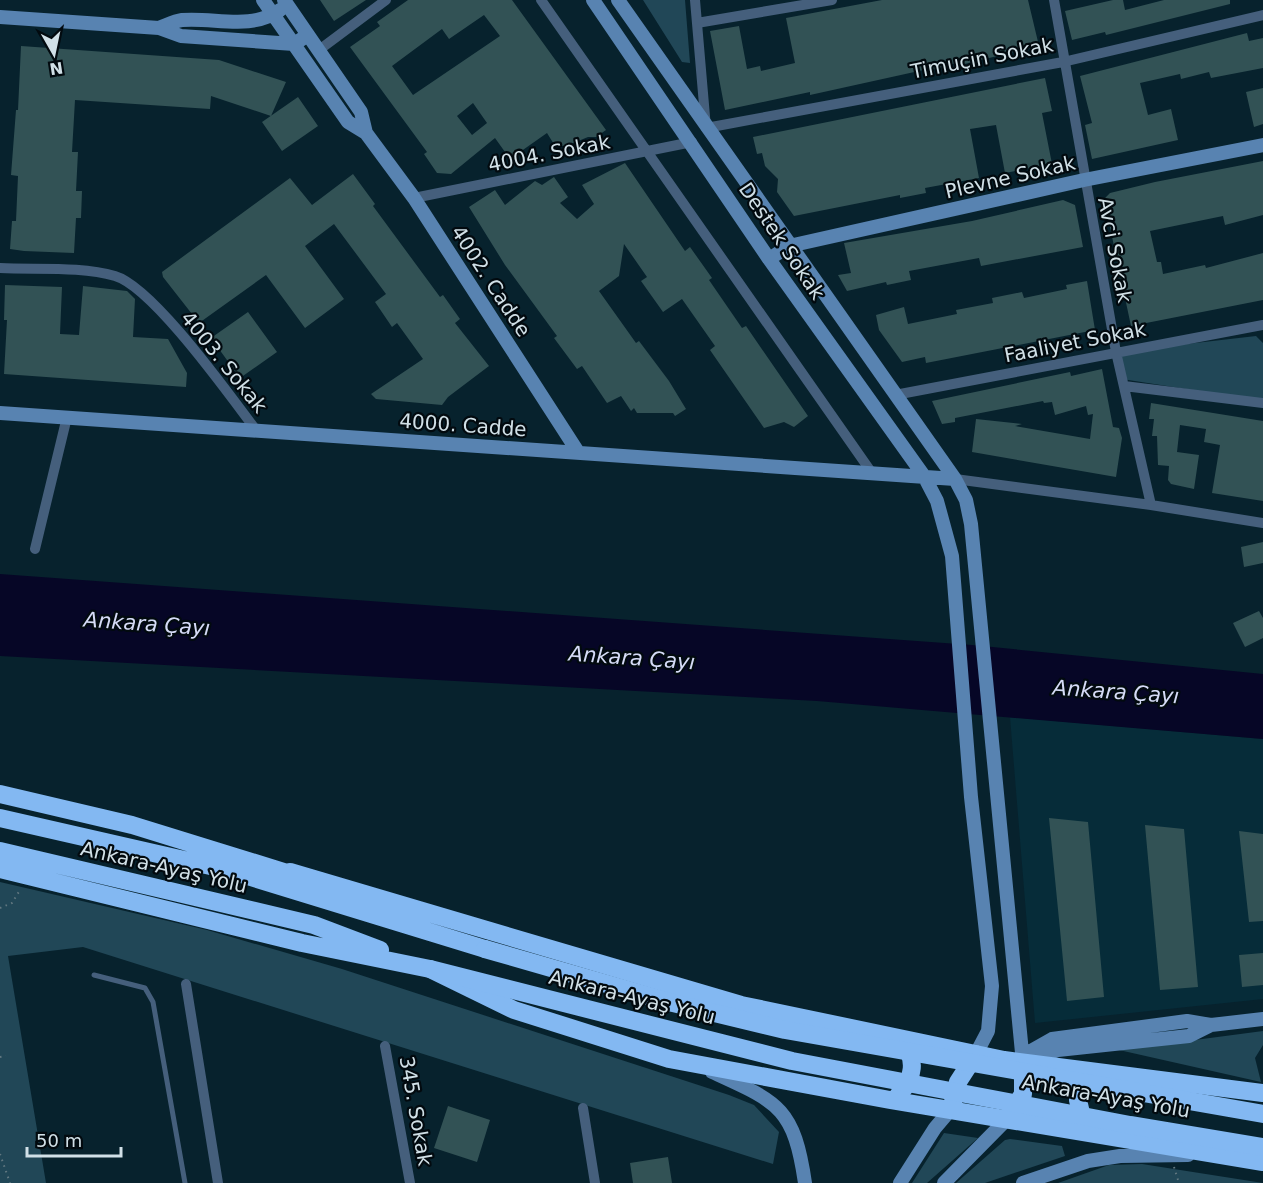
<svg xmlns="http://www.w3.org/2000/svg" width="1263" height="1183" font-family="'DejaVu Sans',sans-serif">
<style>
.built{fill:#062c39}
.green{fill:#214757}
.water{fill:#060626}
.building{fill:#325255;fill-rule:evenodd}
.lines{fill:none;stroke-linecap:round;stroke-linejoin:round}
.path{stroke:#627881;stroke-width:2;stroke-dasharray:1.5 4.5;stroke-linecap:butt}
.lane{stroke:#455f7c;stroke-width:5}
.street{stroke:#455f7c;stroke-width:10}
.secondary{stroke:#5883b1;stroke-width:14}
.highway{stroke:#83b8f2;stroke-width:18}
.highway-bridge{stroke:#83b8f2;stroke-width:18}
.labels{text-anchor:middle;stroke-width:4.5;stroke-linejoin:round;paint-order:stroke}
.street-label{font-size:20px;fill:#d1e0e7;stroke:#020a0f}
.water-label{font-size:21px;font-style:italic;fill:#d5dbf6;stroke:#020a0f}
</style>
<rect width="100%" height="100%" fill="#07222d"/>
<path class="built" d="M1010,717L1263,739V999L1035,1023Z"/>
<path class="green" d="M643,0H685L690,63L682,62Z
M1256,336L1263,343V401L1122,379L1117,352Z
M0,882L207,930L342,969L729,1095L754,1105L779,1132L773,1164L83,947L8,956L46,1183H0Z
M1263,1031V1045L1255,1058L1261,1082L1119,1050Z
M944,1133L978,1138L927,1183H912Z
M1010,1139L1062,1146L1065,1156L985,1183H956L1005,1140Z
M1142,1164L1263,1183H1058L1109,1165Z"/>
<path class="water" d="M0,574L972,645L1263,674V739L817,701L0,656Z"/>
<path class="building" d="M320,0H366L334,21Z
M408,0H512L606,130L596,137H588L566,146H555L547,133L510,159L495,138L451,174L437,173L424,154L427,152L350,47L380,26L377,22ZM484,15L500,36L413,95L392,66L442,29L449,39ZM473,103L487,123L472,135L457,116Z
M882,0H1028L1039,46L956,66V63L929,71L928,69L810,95V92L725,110L710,31L739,26L747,69L760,66L761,71L795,63L786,18Z
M1113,0H1123L1125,10L1164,0H1230V4L1106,35L1105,32L1072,40L1065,11Z
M1247,33L1249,41L1263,38V68L1211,78L1209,72L1181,79L1180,74L1140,83L1148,115L1171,109L1178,140L1092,159L1085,125L1092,123L1080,76Z
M21,46L219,60L286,82L271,116L211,96L210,109L75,100L72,152H78L76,191H82L81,218H76L74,253L24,251L10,249L12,221H16L18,176L11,175L16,110H18Z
M1045,78L1052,111L1042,113L1052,164L1005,173L996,125L970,129L979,178L925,188L926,193L900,198V195L794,216L777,192L778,179L765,166L762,153L757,154L753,137Z
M1263,88V124L1254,127L1246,92Z
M298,97L318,126L282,151L262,122Z
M1263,161V215L1225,225L1223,216L1150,231L1157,262H1161L1163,274L1205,265L1206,268L1263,253V300L1131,326L1104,199L1110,193L1155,182Z
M625,163L685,251L690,247L712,278L709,280L742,328L746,326L808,416L794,427L784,422L764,428L710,350L715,346L682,299L663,312L641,281L647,277L624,244L619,276L599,291L636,343L639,341L669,381L686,409L675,416L673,413H637L634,408L631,411L621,396L607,403L582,366L577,369L554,338L557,336L505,265L469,207L495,190L505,205L535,181L542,185L554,177L568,197L560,203L577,219L594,204L582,185Z
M353,174L375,204L373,206L440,297L443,295L460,319L455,323L489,366L448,397L442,405L376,399L371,394L423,359L397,323L392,327L375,302L386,294L334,224L305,246L344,299L305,328L266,275L199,323L163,277L162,272L290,178L312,205Z
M1063,200L1075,205L1083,247L981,266L979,258L909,271L911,280L887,285L886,282L847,291L838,275L851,273L844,243L972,221Z
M1087,281L1095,330L926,363L925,357L902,362L879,330L876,315L904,307L908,324L957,314L956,310L993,303L992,298L1022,292L1024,298L1067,289L1066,285Z
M5,285L62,287L60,334L79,335L83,286L127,291L135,299L133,337L168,339L187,373L186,387L4,374L7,320H4Z
M248,312L277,352L240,378L211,338Z
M1102,369L1113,427L1119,428L1122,438L1116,477L972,452L976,419L1022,424L1015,426L1090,439L1093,414L1088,415L1086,406L1055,415L1052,402L1044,403L1043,401L955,418V422L942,424L932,401L1070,372L1071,376Z
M1151,403L1263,421V501L1212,493L1220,445L1204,442L1206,429L1180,425L1177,452L1199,455L1194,489L1171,484L1168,480L1169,466L1158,465L1157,436H1152L1154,419H1149Z
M1263,542V563L1244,567L1241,547Z
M1259,611L1263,618V638L1245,647L1233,623Z
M1049,818L1088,822L1104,997L1067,1001Z
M1145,825L1184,829L1198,987L1160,990Z
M1239,831L1263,834V921L1249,922Z
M1263,953V985L1242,987L1239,955Z
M448,1106L490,1120L477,1162L434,1148Z
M668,1157L672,1183H633L630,1163Z"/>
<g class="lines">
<path class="path" d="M0,908L12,903L20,890
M0,1057L6,1056
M0,1154L10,1183
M1174,1167L1179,1183"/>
<path class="lane" d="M94,975L145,988L153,1002L185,1183"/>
<path class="street" d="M541,0L872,473
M695,0L706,128L1063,62L1263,15
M1054,0L1116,352L1151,505
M697,23L832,0
M319,50L386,0
M414,198L692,142
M0,268C35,270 81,266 115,276C153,287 230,396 256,430
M1124,386L1263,403
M895,395L1263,325
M955,479L1151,505L1263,523
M35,549L67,417
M186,984L218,1183
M385,1046L410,1183
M583,1108L595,1183"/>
<path class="secondary" d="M263,0L348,122L366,133L414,198L578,452
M284,0L361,112L366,133
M593,0L769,259L924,476L937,501L952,556L971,797L992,986L988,1031L976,1054
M618,0L955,479L966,500L971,524L1023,1063
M0,17L159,28L181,36L294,44L308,35
M159,28C167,25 175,21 182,20C215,17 250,31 280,10
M769,259L789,246L1084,180L1263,145
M0,413L955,479
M1027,1061L1058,1050L1189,1036L1211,1025L1263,1019
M1023,1062L1029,1052L1052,1039L1187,1021L1211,1025
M712,1072C778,1102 794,1107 805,1183
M900,1183L935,1128L952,1108
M944,1183L1007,1119
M1023,1183L1088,1161L1120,1156L1188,1155"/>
<path class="highway" d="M0,794L132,825L300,877
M0,818L228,870L485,949
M0,851L314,925L380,950
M0,869L302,943L430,969L514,1010L669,1059L890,1100L1263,1162
M290,872L741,1005L1004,1060L1263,1093
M899,1094C914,1079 917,1058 902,1042
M952,1106L958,1082L976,1054
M1009,1116L1023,1094V1063
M1088,1126L1083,1122L1078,1100L1088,1080L1098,1076"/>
<path class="highway-bridge" d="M485,949L673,1003L785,1030L1263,1114
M430,969L792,1061L1130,1125L1263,1147"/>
</g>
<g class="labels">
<g class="street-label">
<text transform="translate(982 58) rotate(-11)" y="7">Timuçin Sokak</text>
<text transform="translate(549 153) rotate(-11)" y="7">4004. Sokak</text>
<text transform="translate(1010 177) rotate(-13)" y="7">Plevne Sokak</text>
<text transform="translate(782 241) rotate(56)" y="7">Destek Sokak</text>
<text transform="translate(1115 250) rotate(79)" y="7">Avci Sokak</text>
<text transform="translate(491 281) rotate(57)" y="7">4002. Cadde</text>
<text transform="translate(1075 342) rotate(-11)" y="7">Faaliyet Sokak</text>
<text transform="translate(224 362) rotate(51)" y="7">4003. Sokak</text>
<text transform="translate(463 425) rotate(4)" y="7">4000. Cadde</text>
<text transform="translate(164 867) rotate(13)" y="7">Ankara-Ayaş Yolu</text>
<text transform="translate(632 997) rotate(14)" y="7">Ankara-Ayaş Yolu</text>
<text transform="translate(1106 1096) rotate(10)" y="7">Ankara-Ayaş Yolu</text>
<text transform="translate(416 1111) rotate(80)" y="7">345. Sokak</text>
</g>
<g class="water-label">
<text transform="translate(147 624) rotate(4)" y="7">Ankara Çayı</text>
<text transform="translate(632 658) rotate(4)" y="7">Ankara Çayı</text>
<text transform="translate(1116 692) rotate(4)" y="7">Ankara Çayı</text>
</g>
</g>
<g transform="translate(54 54) rotate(171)" stroke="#020a0f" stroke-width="4.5" paint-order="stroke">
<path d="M0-4.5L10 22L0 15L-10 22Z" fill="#d1e0e7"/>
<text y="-9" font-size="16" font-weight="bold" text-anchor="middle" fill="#d1e0e7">N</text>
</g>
<path d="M27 1147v9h94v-9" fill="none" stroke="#d1e0e7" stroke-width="3"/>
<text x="36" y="1147" font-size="18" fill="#d1e0e7" stroke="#020a0f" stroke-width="4.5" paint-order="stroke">50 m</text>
</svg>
